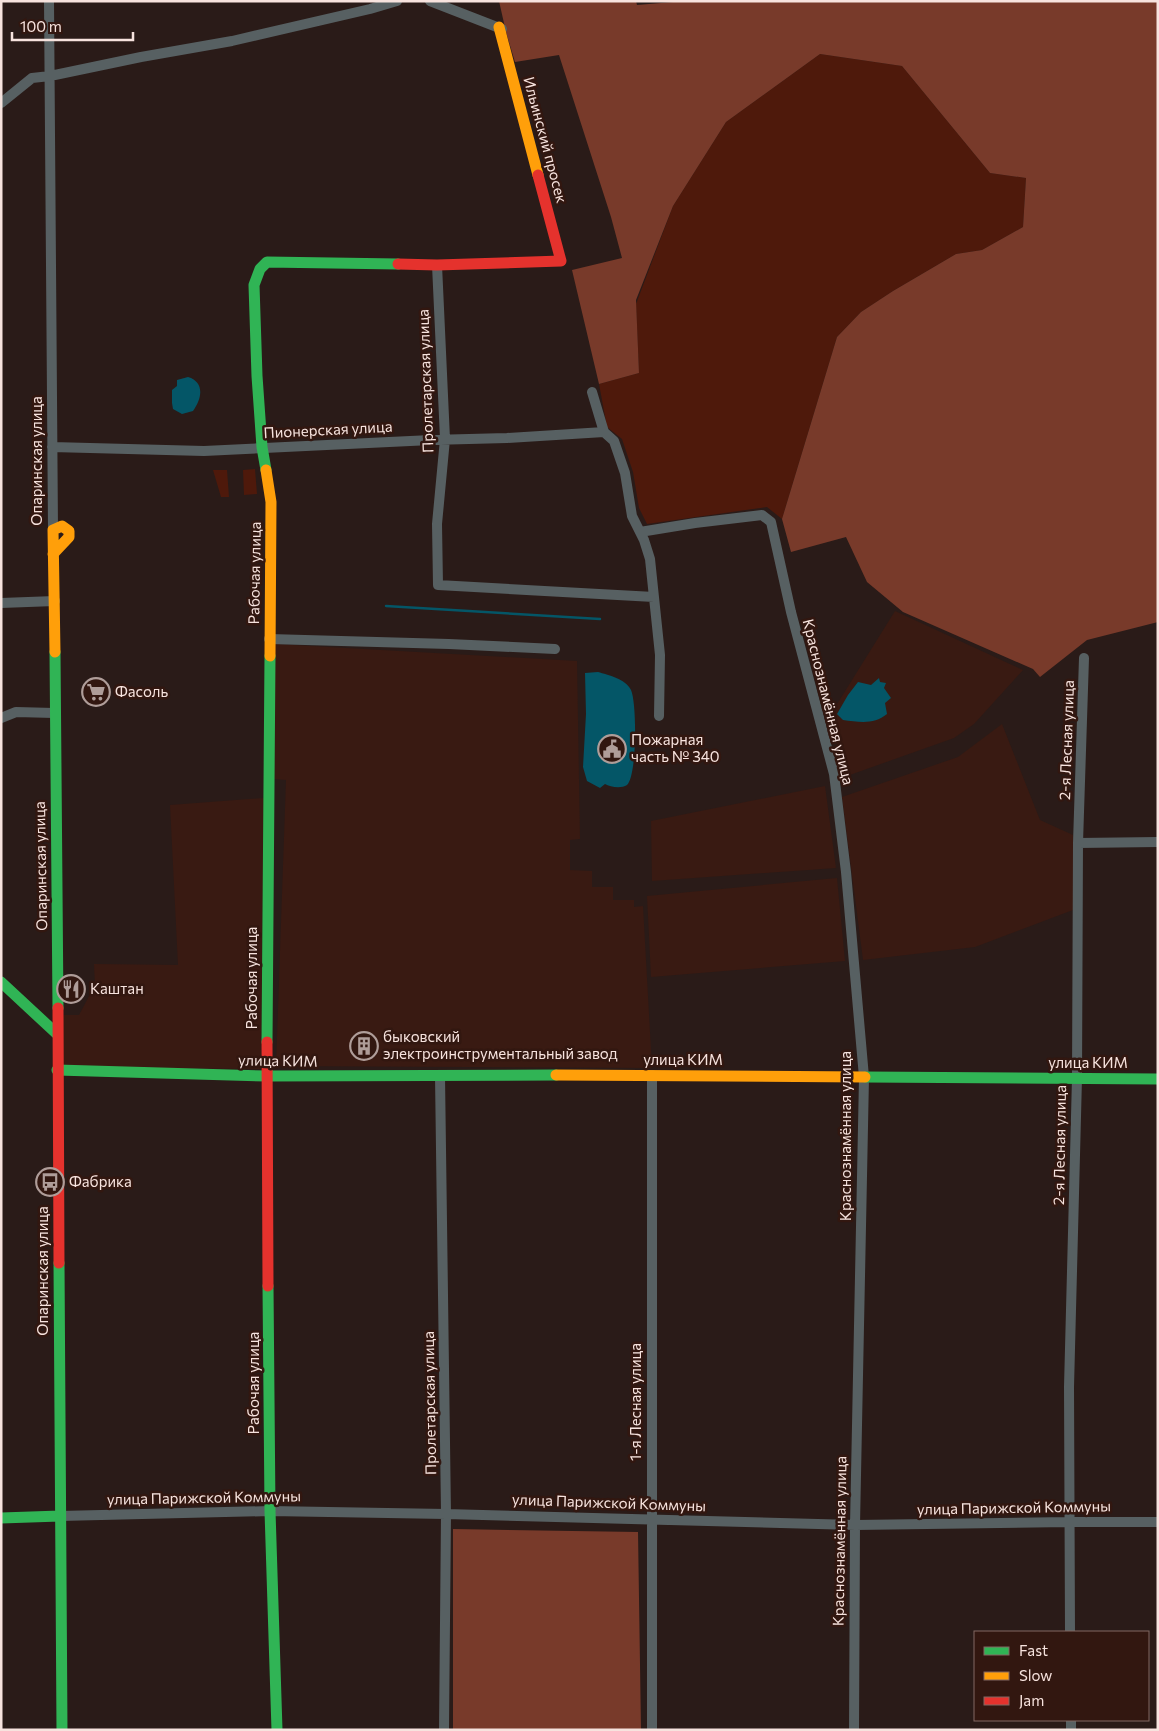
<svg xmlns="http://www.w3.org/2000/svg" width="1159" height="1731" font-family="Commissioner,sans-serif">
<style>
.built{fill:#391a12}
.green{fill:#4e190b}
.forest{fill:#783a2a}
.water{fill:#045667}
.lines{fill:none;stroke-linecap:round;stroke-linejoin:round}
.stream{stroke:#045667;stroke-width:2.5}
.street{stroke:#576062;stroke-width:10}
.fast{stroke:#30b455;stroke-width:11}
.slow{stroke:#ff9f0a;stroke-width:11}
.jam{stroke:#e5322d;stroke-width:11}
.labels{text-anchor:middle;stroke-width:5;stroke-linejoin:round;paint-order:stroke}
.street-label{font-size:15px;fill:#f7e3de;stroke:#321710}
.poi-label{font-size:15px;fill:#f7e3de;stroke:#321710;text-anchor:start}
</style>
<rect width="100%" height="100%" fill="#2a1b18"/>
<path class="built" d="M895,611L1023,670L974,724L954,738L847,776L829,717Z
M275,644L577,661L580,839L570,840V870L592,871V887H613V900H634V907L643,906L652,1068L276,1066L286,780L274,779Z
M1002,724L1040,820L1073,835V910L975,947L863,960L842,797L958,757Z
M825,786L836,868L652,881L651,821Z
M264,798L261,1069L61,1067L62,1015H79L95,985L94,964L178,965L170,805Z
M837,878L845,961L651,977L647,896Z"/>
<path class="green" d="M820,54L902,66L990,173L1026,178L1023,227L982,250L956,254L893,291L861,312L837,337L782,519L767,507L647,524L639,508L633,472L622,439L607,427L599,384L639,373L636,304L673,206L726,122Z
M255,469L257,494L244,495L243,470Z
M213,470H227L229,497H221Z"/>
<path class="forest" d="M499,1H636L637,5L685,1H1158V622L1087,640L1040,677L1033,669L903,612L867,582L846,537L791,552L782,519L837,337L861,312L893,291L956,254L982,250L1023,227L1026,178L990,173L902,66L820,54L726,122L673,206L636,300L639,373L599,384L572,270L622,258L611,217L559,55L515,62L506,32Z
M453,1529L638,1532L641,1730H453Z"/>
<path class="water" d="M188,377C205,382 202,399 193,411L182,414L173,409L172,403V390L177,386V380Z
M598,672C608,675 626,679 631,690C637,703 637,776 627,785C621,789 610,787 605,784L600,788L587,781L583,767L586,714L585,673Z
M879,678L880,682L886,683L884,688L891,698L885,703L887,714C874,725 859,722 843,720L837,714L848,695L858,682L871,685Z"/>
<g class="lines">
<path class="stream" d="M386,606L600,619"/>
<path class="street" d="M49,1L53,530
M430,1L502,29
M1,103L32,78L50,76L141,57L232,41L370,9L397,1
M437,265L445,439L437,524L438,585L654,597
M592,392L604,432L614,441L625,473L632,516L644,540L650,559L660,655L659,716
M52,447L204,451L431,440L507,438L604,432
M640,532L695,523L762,515L771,522L791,612L834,774L846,872L864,1077L855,1525L854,1730
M1,603L55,601
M269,639L449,644L555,649
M1,718L16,712L54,713
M1078,843L1158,842
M652,1075V1730
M440,1076L446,1514L444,1730
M60,1516L270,1511L446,1514L855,1525L1069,1522H1158
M1070,1632L1069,1387L1077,1078L1078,843L1084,658
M1071,1720V1730"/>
<path class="fast" d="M266,470L262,447L257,376L254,285L260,269L267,262L398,264
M55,652L58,1008
M1,982L57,1034
M267,1042L270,656
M57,1070L267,1076L556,1075
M865,1077L1158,1079
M59,1263L62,1730
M268,1286L270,1511L277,1730
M1,1518L60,1516"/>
<path class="slow" d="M499,27L538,175
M266,470L271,502L270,656
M53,554L69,537V531L62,526L53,530L55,652
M556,1075L865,1077"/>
<path class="jam" d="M398,264L437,265L561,261L538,175
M58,1008L59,1263
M267,1042L268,1286"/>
</g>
<defs>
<symbol id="supermarket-ring" viewBox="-11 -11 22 22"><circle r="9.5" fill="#321710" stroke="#af9d99" stroke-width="1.5"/><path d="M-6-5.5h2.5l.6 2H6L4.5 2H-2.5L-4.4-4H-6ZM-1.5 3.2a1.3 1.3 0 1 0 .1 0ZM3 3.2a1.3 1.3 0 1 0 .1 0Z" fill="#af9d99"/></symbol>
<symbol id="civic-ring" viewBox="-11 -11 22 22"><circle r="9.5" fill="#321710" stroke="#af9d99" stroke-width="1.5"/><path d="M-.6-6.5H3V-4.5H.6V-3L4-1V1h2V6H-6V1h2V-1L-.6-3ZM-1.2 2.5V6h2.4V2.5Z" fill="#af9d99"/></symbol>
<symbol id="restaurant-ring" viewBox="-11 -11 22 22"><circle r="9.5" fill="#321710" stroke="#af9d99" stroke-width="1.5"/><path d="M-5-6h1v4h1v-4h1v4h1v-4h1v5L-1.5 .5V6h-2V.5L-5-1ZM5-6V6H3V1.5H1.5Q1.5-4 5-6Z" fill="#af9d99"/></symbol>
<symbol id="building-ring" viewBox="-11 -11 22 22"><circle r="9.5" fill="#321710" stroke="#af9d99" stroke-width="1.5"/><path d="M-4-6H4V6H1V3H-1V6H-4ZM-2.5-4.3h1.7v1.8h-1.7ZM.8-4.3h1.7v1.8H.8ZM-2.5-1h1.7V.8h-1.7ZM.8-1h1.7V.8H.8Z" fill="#af9d99"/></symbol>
<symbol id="bus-ring" viewBox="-11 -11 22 22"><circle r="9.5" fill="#321710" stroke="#af9d99" stroke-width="1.5"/><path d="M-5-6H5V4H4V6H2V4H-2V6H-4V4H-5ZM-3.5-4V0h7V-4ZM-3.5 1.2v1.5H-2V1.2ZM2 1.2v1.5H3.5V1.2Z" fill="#af9d99"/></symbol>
</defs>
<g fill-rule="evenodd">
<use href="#supermarket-ring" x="80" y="676" width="32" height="32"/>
<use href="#civic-ring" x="596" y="733" width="32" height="32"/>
<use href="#restaurant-ring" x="55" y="973" width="32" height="32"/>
<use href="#building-ring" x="348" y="1030" width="32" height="32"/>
<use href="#bus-ring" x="34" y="1166" width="32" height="32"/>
</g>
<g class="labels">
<g class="street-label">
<text transform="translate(545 140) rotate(75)" y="5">Ильинский просек</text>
<text transform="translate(426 381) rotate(-92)" y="5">Пролетарская улица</text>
<text transform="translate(328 430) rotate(-3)" y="5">Пионерская улица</text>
<text transform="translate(37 461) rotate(-90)" y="5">Опаринская улица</text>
<text transform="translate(255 573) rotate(-89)" y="5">Рабочая улица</text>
<text transform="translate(828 702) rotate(76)" y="5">Краснознамённая улица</text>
<text transform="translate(1067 740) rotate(-88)" y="5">2-я Лесная улица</text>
<text transform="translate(41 866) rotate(-91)" y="5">Опаринская улица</text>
<text transform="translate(252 978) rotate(-90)" y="5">Рабочая улица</text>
<text x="683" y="1065">улица КИМ</text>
<text transform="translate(278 1061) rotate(1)" y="5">улица КИМ</text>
<text x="1088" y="1068">улица КИМ</text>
<text transform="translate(846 1136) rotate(-90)" y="5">Краснознамённая улица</text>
<text transform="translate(1060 1145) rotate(-89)" y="5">2-я Лесная улица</text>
<text transform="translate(43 1271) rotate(-90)" y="5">Опаринская улица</text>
<text transform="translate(254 1383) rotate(-90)" y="5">Рабочая улица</text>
<text transform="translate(636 1402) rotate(-90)" y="5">1-я Лесная улица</text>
<text transform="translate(430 1403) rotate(-91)" y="5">Пролетарская улица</text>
<text transform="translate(204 1498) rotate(-1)" y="5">улица Парижской Коммуны</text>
<text transform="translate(609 1503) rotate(2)" y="5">улица Парижской Коммуны</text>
<text transform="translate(1014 1508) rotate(-1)" y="5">улица Парижской Коммуны</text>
<text transform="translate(840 1541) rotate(-89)" y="5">Краснознамённая улица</text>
</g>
<g class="poi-label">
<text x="115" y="697">Фасоль</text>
<text x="631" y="745">Пожарная<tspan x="631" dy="17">часть № 340</tspan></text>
<text x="90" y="994">Каштан</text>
<text x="383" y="1042">быковский<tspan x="383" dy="17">электроинструментальный завод</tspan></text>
<text x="69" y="1187">Фабрика</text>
</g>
</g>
<rect width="1159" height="1731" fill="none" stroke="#f7e3de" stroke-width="5"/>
<rect x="974" y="1631" width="175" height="90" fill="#321710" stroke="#816962"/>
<rect x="984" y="1647" width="25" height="8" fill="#30b455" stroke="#816962"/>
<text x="1019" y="1656" font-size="15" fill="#f7e3de">Fast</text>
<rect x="984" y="1672" width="25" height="8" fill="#ff9f0a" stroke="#816962"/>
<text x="1019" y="1681" font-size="15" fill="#f7e3de">Slow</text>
<rect x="984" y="1697" width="25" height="8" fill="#e5322d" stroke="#816962"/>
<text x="1019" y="1706" font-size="15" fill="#f7e3de">Jam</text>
<path d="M12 32v8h121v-8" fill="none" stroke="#f7e3de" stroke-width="2.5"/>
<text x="20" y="32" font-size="15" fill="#f7e3de" stroke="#321710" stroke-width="4" paint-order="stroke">100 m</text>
</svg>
